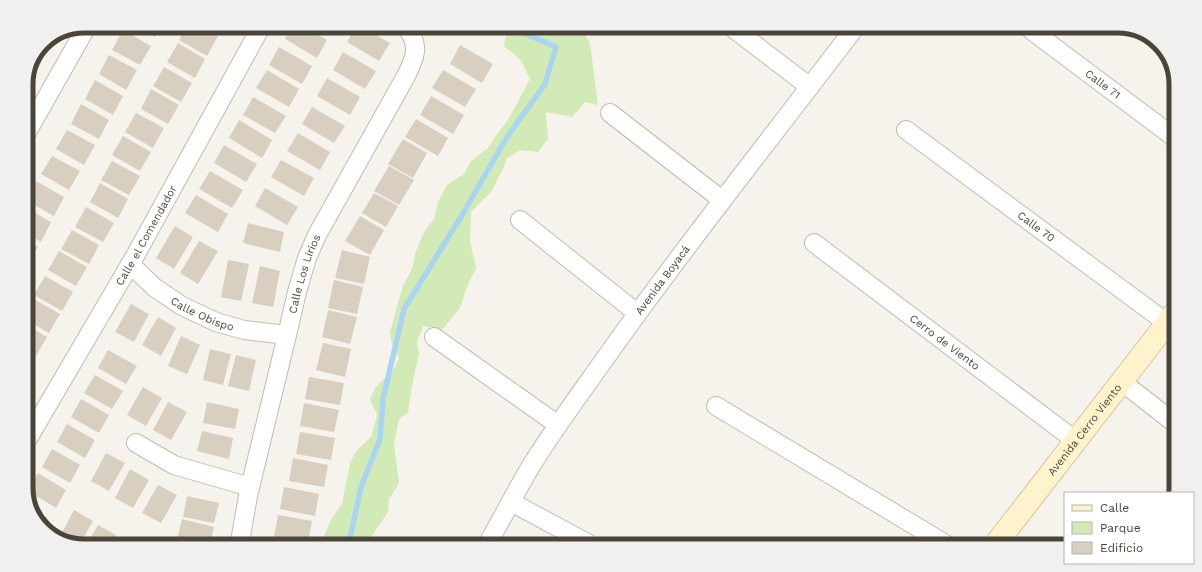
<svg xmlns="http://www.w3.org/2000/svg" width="1202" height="572" font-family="'Work Sans',sans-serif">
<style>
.green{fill:#d2eab5}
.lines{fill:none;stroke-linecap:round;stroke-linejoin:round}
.stream{stroke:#a9d4f2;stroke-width:5.5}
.building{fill:#d8cfc1}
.street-casing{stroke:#c2bbae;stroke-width:20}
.secondary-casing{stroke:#d6c79b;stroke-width:24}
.street{stroke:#fff;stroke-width:18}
.secondary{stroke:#fff3cd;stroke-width:22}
.labels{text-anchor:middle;stroke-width:3;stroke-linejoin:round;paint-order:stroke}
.street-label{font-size:11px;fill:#4b4439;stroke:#fff}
.rim{fill:none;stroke:#4b4439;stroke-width:5}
</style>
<rect width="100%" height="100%" fill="#f6f3ec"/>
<path class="green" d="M501,28H581L590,43L598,105L585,102L572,117L546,112L548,139L538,152L520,150L507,158L503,169L491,192L471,212L470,241L476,268L467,287L460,308L442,330L423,326L417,342L419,354L412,385L408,413L399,419L394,445L399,483L389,499L388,512L367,543H321L331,520L342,504L350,463L356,451L371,437L377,415L370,399L376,387L394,369L399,358L392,344L390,332L399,299L404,284L412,269L416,251L424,232L434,219L438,202L447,185L464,174L471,161L488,148L495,137L508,120L530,79L520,59L504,46L506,34Z"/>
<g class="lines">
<path class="stream" d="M349,543L361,487L380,439L383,399L404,309L462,215L507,137L545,84L556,47L522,32L520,28"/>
</g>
<path class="building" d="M136,26H161L155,37Z
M187,26H200L218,36L207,56L179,40Z
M212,27H223L220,31Z
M291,27H305L327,40L317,58L285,39Z
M322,27H335L332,33Z
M356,27H362L390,43L379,61L347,42Z
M123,30L151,46L140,65L112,50Z
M54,38L45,55L39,51L43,43Z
M178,43L205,59L195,78L167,62Z
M460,45L493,64L482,83L450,64Z
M279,47L312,66L302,84L269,65Z
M343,52L376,71L365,89L333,70Z
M109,55L137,70L126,90L99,74Z
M36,58L42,61L32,78L28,76Z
M164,67L192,83L181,102L153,86Z
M267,70L299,89L289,107L256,88Z
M443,70L476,89L465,107L432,88Z
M327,78L360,97L350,115L317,96Z
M95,80L123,96L113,115L85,99Z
M151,89L179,105L168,124L141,109Z
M431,96L464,115L453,134L420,115Z
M253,97L286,116L275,133L243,115Z
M81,104L109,120L99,139L71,124Z
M312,107L345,126L334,143L302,124Z
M136,113L164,128L153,148L125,132Z
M416,119L448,138L438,156L405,137Z
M239,120L272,140L262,158L229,138Z
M67,130L95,145L84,165L56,149Z
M298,133L330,152L320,170L287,151Z
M123,136L151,152L140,171L112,155Z
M403,139L427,153L413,178L388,164Z
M224,145L257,164L246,182L214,163Z
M52,156L80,171L69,190L41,174Z
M281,160L314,178L304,196L271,177Z
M112,161L140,176L129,195L101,180Z
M389,166L414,180L399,205L374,191Z
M210,171L243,190L232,208L199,189Z
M36,181L64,197L54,216L26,200Z
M100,183L128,199L118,218L90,202Z
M265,188L298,207L287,225L255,206Z
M374,193L398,206L386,227L362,213Z
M196,195L228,214L218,232L185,213Z
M86,207L114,223L103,242L75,227Z
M26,208L51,222L41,242L26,233Z
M360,216L384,230L370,255L345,241Z
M248,223L284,232L280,252L243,243Z
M175,226L193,237L174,269L156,258Z
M72,230L99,245L89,264L61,249Z
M26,240L38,247L26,267Z
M199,241L218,251L198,284L180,273Z
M342,250L370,257L364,284L335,278Z
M59,251L87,267L76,286L48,270Z
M228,260L249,264L241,301L221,297Z
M260,266L280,271L273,307L252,303Z
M45,276L73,292L62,311L34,295Z
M334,280L363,287L357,314L328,308Z
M32,298L60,314L49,333L26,320V308Z
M131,304L149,314L134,342L115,332Z
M328,310L357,317L350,344L322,337Z
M158,317L176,328L161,356L142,345Z
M26,325L47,337L36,356L26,350Z
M181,336L200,345L187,374L168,366Z
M323,343L351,349L345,377L316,370Z
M210,349L231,354L223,385L203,380Z
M108,350L137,366L126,384L98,368Z
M236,355L256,360L249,391L228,386Z
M26,357L34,361L26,376Z
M95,375L123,391L112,409L84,393Z
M309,377L344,383L340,405L305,399Z
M143,387L162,398L146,426L127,415Z
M81,399L109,415L99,433L71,417Z
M168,402L187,412L171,440L153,430Z
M207,402L239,409L235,429L203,423Z
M304,403L339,410L334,432L300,426Z
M67,424L95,440L85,458L57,442Z
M202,431L233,438L229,459L197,451Z
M300,432L335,438L331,460L296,454Z
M52,449L80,465L70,483L42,467Z
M106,453L125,463L109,491L91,481Z
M293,458L328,465L324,487L289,481Z
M130,469L149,480L133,508L115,498Z
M38,473L66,490L56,508L28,491Z
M158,485L177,495L161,523L142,513Z
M284,487L319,494L315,516L280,509Z
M187,496L219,503L214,523L183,517Z
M74,510L93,521L81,542H64L59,538Z
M34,512L50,522L46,529L38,523Z
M278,515L312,521L308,543L274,537Z
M182,519L214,527L210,542H187L177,540Z
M98,525L116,535L113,542H88Z"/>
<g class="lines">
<defs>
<g id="street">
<path d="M734,29L810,87"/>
<path id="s1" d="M1031,30L1175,138"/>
<path d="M610,113L722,200"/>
<path id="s2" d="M906,130L1167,323"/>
<path d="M26,134L87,26"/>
<path d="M520,220L637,313"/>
<path id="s3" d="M814,243L1076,441"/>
<path id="s4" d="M130,264L154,287L182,306L216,322L244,330L287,335"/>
<path d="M434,337L558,425"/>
<path d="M1122,382L1172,421"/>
<path d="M716,406L947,545"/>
<path id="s5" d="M26,442L135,256L261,27"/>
<path d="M136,443L174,465L250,487"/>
<path d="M511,502L589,544"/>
<path id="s6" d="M240,542L248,496L287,335L297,292L307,258L317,235L406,76C415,58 421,45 406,27"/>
<path id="s7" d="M488,543C503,517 516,491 531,466C555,427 583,390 609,353C687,243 772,137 854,29"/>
</g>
<g id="secondary">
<path id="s8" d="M995,545L1174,314"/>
</g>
</defs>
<use href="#street" class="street-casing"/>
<use href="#secondary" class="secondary-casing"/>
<use href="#street" class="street"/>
<use href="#secondary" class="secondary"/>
</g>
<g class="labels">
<g class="street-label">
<text dy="4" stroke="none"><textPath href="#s1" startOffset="90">Calle 71</textPath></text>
<text dy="4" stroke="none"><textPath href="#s2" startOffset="162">Calle 70</textPath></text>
<text dy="4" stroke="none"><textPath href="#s5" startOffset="239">Calle el Comendador</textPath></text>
<text dy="4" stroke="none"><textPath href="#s6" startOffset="276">Calle Los Lirios</textPath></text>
<text dy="4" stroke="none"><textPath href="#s7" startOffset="316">Avenida Boyacá</textPath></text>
<text dy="4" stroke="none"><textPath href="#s4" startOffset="89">Calle Obispo</textPath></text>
<text dy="4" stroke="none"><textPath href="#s3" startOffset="164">Cerro de Viento</textPath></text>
<text dy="4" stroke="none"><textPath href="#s8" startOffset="146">Avenida Cerro Viento</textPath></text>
</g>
</g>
<path d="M0 0H1202V572H0ZM84 33H1118A51 51 0 0 1 1169 84V488A51 51 0 0 1 1118 539H84A51 51 0 0 1 33 488V84A51 51 0 0 1 84 33Z" fill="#f1f0ef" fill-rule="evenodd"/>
<path class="rim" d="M84 33H1118A51 51 0 0 1 1169 84V488A51 51 0 0 1 1118 539H84A51 51 0 0 1 33 488V84A51 51 0 0 1 84 33Z"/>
<rect x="1064" y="492" width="130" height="72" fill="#ffffff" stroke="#b7b4b0"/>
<rect x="1072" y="505" width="20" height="6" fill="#fff3cd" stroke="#b7b4b0"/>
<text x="1100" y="512" font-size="12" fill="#4b4439">Calle</text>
<rect x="1072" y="522" width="20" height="12" fill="#d2eab5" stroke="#b7b4b0"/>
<text x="1100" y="532" font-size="12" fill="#4b4439">Parque</text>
<rect x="1072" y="542" width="20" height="12" fill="#d8cfc1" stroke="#b7b4b0"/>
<text x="1100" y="552" font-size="12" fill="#4b4439">Edificio</text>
</svg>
